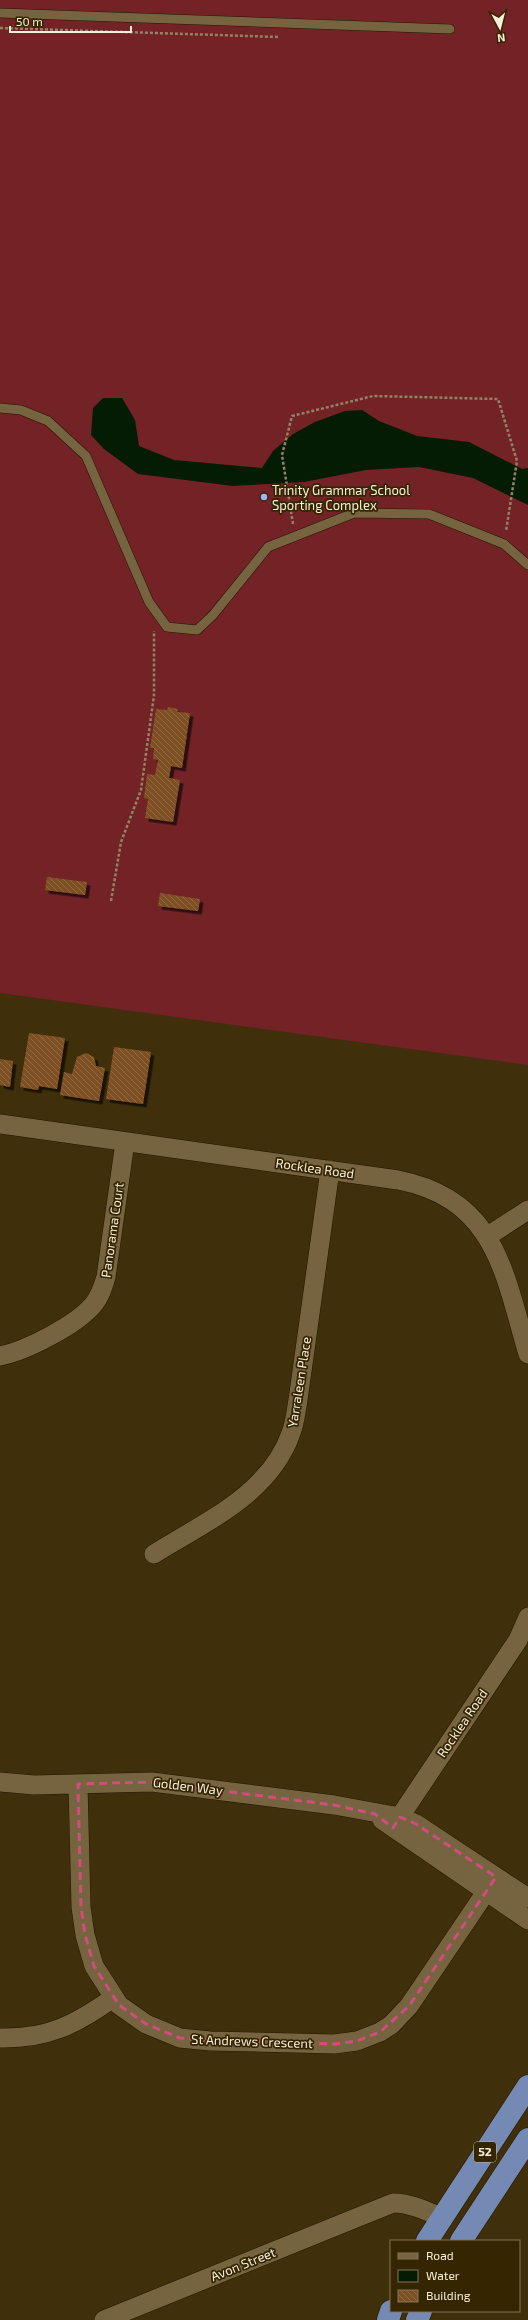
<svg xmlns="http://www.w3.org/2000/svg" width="528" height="2320" font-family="'Exo 2',sans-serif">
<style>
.pitch{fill:#732225}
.water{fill:#051c04}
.building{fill:url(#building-back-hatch);filter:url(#shadow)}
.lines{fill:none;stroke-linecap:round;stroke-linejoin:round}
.service-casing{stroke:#241700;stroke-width:10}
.minor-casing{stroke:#241700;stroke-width:20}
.trunk-casing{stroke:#241700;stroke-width:23}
.path{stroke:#918366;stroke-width:2.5;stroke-dasharray:3 2;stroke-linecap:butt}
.service{stroke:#766340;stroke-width:9}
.minor{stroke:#766340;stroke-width:19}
.trunk{stroke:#748ab4;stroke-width:22}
.marked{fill:none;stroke:#d04e7b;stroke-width:3;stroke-dasharray:8 5;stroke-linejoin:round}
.poi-dot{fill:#92b7fd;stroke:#352501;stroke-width:1.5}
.labels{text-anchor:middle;stroke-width:3.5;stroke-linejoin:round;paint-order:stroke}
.shield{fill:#352501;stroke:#beb29a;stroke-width:1}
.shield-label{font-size:12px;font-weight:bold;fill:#f8eedb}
.poi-label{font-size:13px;fill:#f8eedb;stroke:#352501;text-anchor:start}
.street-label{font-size:13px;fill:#f8eedb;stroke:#352501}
</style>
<defs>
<pattern id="building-back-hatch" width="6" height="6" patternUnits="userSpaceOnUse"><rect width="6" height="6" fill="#7d5024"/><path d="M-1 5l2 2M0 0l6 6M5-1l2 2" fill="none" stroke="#906a43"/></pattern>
<filter id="shadow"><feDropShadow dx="3.5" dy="3.5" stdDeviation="0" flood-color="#0009"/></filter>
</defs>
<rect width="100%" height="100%" fill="#402f0b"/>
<path class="pitch" d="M0,0H528V1065L0,993Z"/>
<path class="water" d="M103,398H122L135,420L139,446L174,460L262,468L273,451L293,434L315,422L345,411L362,410L379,421L417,436L469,442L522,469L528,468V505L473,478L419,467L366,470L304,482L233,486L138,474L104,449L91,435L93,408Z"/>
<path class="building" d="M168,707L178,709L177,712L190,713L182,768L171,766L169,778L180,780L173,822L145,818L148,799L144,798L147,774L155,775L158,760L153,759L154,748H150L156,709L167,710Z
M47,877L87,882L85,895L45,890Z
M160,893L200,899L198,911L158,906Z
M29,1033L65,1038L57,1089L39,1086L38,1090L20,1087Z
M114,1047L151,1052L143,1104L106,1099Z
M86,1053L94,1057L96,1066L105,1068L99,1101L60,1095L64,1072L72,1074L77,1057Z
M0,1059L13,1061L10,1087L0,1085Z"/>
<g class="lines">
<defs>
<path id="service" d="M0,13L450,29
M0,408L21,410L48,421L86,456L149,602L167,627L197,630L213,615L268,547L354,513L429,514L504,544L528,565"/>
<path id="minor" d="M0,1124L398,1180C496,1199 504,1273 528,1354
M488,1236L528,1210
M0,1356C26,1351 76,1325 93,1305C100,1297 103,1287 106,1277L125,1142
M154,1554C205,1522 270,1494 291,1433C295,1423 296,1411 298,1400L330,1170
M0,1782L34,1785L152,1782L334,1805L400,1817L416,1824L528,1898
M78,1784L81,1907L85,1935L94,1966L119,2005L146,2024L180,2038L210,2041L334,2044L357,2041L380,2032L391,2025L409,2006L496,1877
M382,1820L528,1920
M393,1827L518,1640L528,1617
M0,2038C47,2039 75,2025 113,1998
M104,2320L393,2203C410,2203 427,2211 442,2218"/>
<path id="trunk" d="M427,2241L528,2086
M461,2241L528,2139
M388,2320L391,2311
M417,2320L421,2311"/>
</defs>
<use href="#service" class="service-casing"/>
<use href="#minor" class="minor-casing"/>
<use href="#trunk" class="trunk-casing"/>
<path class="path" d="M0,28L279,37
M293,524L282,455L292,416L373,396L498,399L517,461L506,531
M111,901L121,842L141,790L154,695V631"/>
<use href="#service" class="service"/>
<use href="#minor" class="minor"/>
<use href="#trunk" class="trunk"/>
</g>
<path class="marked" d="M152,1782L334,1805L375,1814L393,1828L400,1817L416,1824L496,1877L409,2006L380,2032L357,2041L334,2044L180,2038L146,2024L119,2005L94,1966L85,1935L81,1907L78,1784Z"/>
<circle class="poi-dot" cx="264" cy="497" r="4"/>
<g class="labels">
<rect class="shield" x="474" y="2142" width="22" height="20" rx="3"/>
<g class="shield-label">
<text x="485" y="2156">52</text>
</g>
<g class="poi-label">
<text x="272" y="495">Trinity Grammar School<tspan x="272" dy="15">Sporting Complex</tspan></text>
</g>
<g class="street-label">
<text transform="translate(315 1168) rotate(8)" y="5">Rocklea Road</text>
<text transform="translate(112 1230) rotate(-82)" y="5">Panorama Court</text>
<text transform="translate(299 1382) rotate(-81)" y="5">Yarraleen Place</text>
<text transform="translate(462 1723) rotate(-56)" y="5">Rocklea Road</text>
<text transform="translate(188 1786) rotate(7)" y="5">Golden Way</text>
<text transform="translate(252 2041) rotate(2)" y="5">St Andrews Crescent</text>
<text transform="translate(243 2264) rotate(-22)" y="5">Avon Street</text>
</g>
</g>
<rect x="390" y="2240" width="130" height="72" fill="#352501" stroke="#837558"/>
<rect x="398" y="2253" width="20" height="6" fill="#766340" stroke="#837558"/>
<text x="426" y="2260" font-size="12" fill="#f8eedb">Road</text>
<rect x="398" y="2270" width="20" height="12" fill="#051c04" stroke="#837558"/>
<text x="426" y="2280" font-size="12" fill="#f8eedb">Water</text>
<rect x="398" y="2290" width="20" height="12" fill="url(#building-back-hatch)" stroke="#837558"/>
<text x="426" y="2300" font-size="12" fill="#f8eedb">Building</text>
<g transform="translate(500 28) rotate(173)" stroke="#352501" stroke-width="3" paint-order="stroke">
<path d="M0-3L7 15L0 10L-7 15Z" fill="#f8eedb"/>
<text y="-6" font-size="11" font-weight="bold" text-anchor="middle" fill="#f8eedb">N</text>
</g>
<path d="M10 26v6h121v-6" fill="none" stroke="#f8eedb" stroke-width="2"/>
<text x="16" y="26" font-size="12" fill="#f8eedb" stroke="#352501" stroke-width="3" paint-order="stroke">50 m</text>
</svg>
